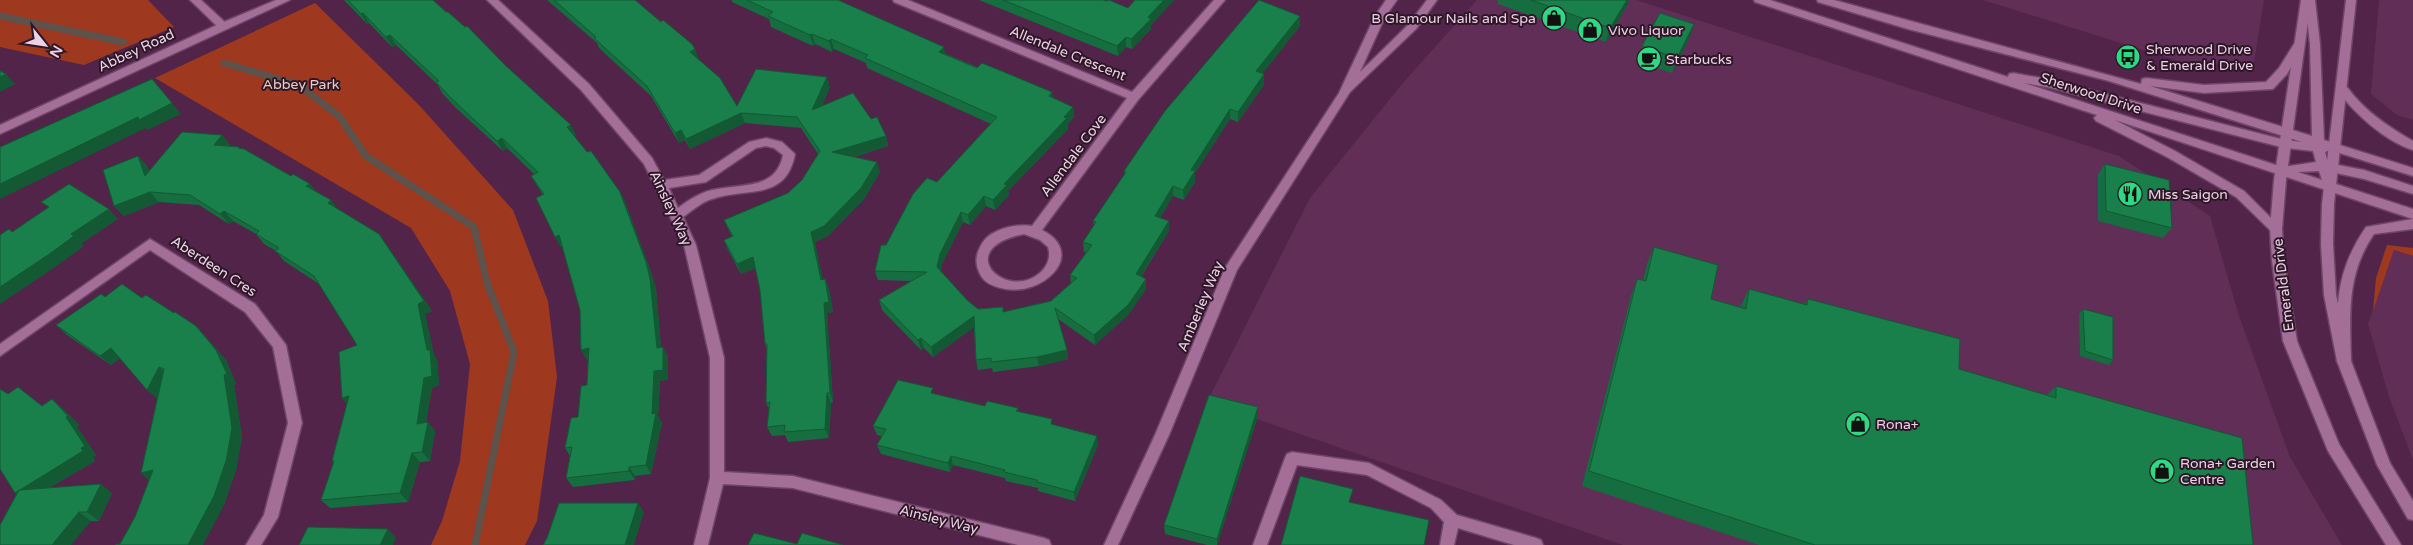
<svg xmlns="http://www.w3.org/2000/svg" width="2413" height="545" font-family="'Varela Round',sans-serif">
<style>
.built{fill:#612e57}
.green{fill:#9e391f}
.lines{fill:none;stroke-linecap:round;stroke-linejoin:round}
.stream{stroke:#5d524c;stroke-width:7}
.minor-casing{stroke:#6e4566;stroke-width:3}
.tertiary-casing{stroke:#6e4566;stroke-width:3}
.secondary-casing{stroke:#6e4566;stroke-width:3}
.minor{fill:#a36e97;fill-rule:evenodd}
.tertiary{fill:#a36e97;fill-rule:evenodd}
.secondary{fill:#a36e97;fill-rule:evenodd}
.wall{fill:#166d40}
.shaded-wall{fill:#125934}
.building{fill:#197f4b;stroke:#125934}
.labels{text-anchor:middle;stroke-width:4;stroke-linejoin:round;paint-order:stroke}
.poi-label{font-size:14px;fill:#efd1e7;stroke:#2c1727;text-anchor:start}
.street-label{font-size:14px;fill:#efd1e7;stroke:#2c1727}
.park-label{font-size:14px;fill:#eccdc5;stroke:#2c1727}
</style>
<rect width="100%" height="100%" fill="#522449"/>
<path class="built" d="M1477,0H1636L2119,156L2210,216L2239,316L2290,457L2342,545H1623L1207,402L1310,198L1402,84Z
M1983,0H2264L2254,62L2191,65Z
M2379,0H2413V120L2397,115L2371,94Z
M2394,250L2413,256V460L2389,397L2368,324Z"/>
<path class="green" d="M0,0H148L174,27L84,65L0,47Z
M315,3L419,105L513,210L548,301L557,377L537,521L525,545H431L442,521L460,461L470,364L450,291L411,228L155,78Z
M2387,245L2413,248V256L2394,250L2373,311L2376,278Z"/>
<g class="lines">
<path class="stream" d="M0,16L123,42
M224,63L299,85L339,116L366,156L474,227L487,283L514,352L475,545"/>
<defs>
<path id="minor" d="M190,0H201L227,24V28H219Z
M487,0H498L589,84L652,158L664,180L699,175L749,142L766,138L782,142L795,154C786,202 746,187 712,199C701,202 692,211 683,217L696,245L724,358V472L793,476L1044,538L1049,540L1051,545H1018L793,488L723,484L708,545H694L710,478V358L684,245L644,164L581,90ZM766,146L774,148L783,155C776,191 740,183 712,190C699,193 689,200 678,208L669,188L706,182L756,148Z
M893,0H908L1132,92L1214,0H1225L1138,100L1042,230C1089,254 1041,299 1001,288C993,286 984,283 980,274C974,262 976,253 983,242C992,229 1017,223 1032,226L1127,98L894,2ZM1024,234L1040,240L1048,247C1051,256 1048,265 1041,272C1007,303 950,249 1024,234Z
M150,239L255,304L286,345L302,423L278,517L261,545H246L264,515L288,423L273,347L245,312L150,250L0,356V344Z
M1292,452L1369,463L1441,500L1457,515L1536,538L1541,540L1543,545H1514L1458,528L1454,545H1440L1444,522L1431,508L1367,475L1297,465L1267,545H1253L1285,458L1287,454Z"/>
<path id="tertiary" d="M276,0H290L0,134V125L219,24Z
M1386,0H1397L1385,17L1360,72L1408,25L1427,0H1437L1416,29L1350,92L1237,270L1169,435L1118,545H1104L1155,435L1225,268L1339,93L1375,16Z
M2301,0H2311L2286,180L2282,229L2284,261L2297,341L2339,444L2401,545H2386L2328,451L2283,341L2272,261L2270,229L2274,180Z
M2346,0H2356L2334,204L2333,244L2336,295L2351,361L2390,463L2413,501V520L2408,519L2377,465L2337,361L2324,295L2321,244L2322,204Z"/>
<path id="secondary" d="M1754,0H1770L2008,77L2009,74L2013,73L2047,79L2285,140L2302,142L2109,81L1908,29L1818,2L1817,0H1834L2141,84L2142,79L2146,78L2204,85L2266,82L2279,68L2294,44L2298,43L2303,47L2287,74L2273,89L2204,93L2150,86L2312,136L2310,44L2305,0H2315L2320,44L2324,140L2413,168V176L2330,150L2325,152L2328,163L2364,170L2413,186V194L2364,179L2331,172L2336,184L2413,209V219L2115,120L2175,151L2244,191L2282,229L2280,232H2272L2236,197L2167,157L2096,121L2094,118L2097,115L1755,2ZM2024,83L2047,87L2285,148L2313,151L2316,162L2282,167ZM2319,171L2322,180L2298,172Z
M2342,84C2348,86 2351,93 2356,98C2372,116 2392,129 2413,141V150C2386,142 2351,111 2336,88Z
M2413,219V229L2374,234C2346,275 2350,314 2351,361L2349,365L2344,366L2339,365L2337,361C2337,307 2334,274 2366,227Z"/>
</defs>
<use href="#minor" class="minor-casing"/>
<use href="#tertiary" class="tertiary-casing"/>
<use href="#secondary" class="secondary-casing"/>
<use href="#minor" class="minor"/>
<use href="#tertiary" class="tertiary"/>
<use href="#secondary" class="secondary"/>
</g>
<path class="wall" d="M344,0H433L505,65L576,135L574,136L620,192L625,202L651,272L656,289L661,347L668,356V379L660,381L658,416L662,423L651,474L635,476V480L573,487L566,478L570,456L565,448L578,417L587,385L588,359L587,360L581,350L580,310L562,246L561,247L555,237L543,195L531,176L534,174L507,148L503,151L456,108L442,93L438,85L396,45L392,47L369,23L367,24Z
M547,0H635L699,59H698L737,106L830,87L822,106L871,119L886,136L888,146L854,157L880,172L864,199L828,236L815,242L822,280L825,279L829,289L833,312L827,313L833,402L831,403L829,438L788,442L785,435L772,436L767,427L769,409L766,403L767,349L765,344L760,290L756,268L741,274L728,250L724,240L732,237L724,220L788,193L802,180L818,154L801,128L745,123L690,149L685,140L679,143L651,96L599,48L597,43Z
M732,0H838L946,54L1073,107L1074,117L1068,124V129L1008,191L1009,195L995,210L986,206L970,225L963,222L942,264L941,271L967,300L978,309L1003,307L1004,312L1051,301L1071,283L1070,275L1086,253L1084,252L1083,242L1094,226L1093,221L1124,175V171L1300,16V26L1262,74H1264V85L1238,122L1230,119L1195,173V182L1184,200L1173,196L1160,218L1169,231L1141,277L1146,279V289L1129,314L1095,345L1058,319L1067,350L1068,359L1039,366L993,372L992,368L978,370L976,360L974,327L933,357L924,348L921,350L882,310L879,300L911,281L878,280L875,271L886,245L937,182L991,124L867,68L866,63L834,49L832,52L815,44L813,46L771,27L769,19L732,2Z
M979,0H1103L1128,8L1135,0H1174L1151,25V29L1132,49L1126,47L1118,56Z
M1498,0H1629L1627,6L1606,42L1498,4Z
M1689,39L1672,73L1637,61L1642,46Z
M222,135L230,145L229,146L239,147L241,149L291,176L310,184L316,192L331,200L338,210L379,234L432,311L425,314L434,355L437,359L439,385L432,388L426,422H428L435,431L430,461L420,462L408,502L330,508L321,500L334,463L332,461L347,403L342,398L357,345L319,284L284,261L276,251L264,244L256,234L233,221L229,224L199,205L159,202L124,216L114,206L138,156L147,166L149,171Z
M2105,164L2172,228L2163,238L2098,221V174Z
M1654,247L1711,299L1740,307L1749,289L1805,304L1808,299L1959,369L2047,395L2056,386L2253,545H1759L1582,486L1631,296L1637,279L1643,281L1647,264Z
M105,297L142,298L174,313L196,326L205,336L226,360L236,384L234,385L242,437L236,470L224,505L120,544L135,517L149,480L141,473L157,399L120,358L111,365L67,335L56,325Z
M2083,309L2113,360L2109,365L2080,356L2079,314Z
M8,394L42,406L63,409L79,425L77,427L96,455L93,457L95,461L49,488L112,493L99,521H91L17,494Z
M935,394L985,406L1018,408V412L1053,425L1098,445L1075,501L1038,491V488L1006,481L1005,478L953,465L950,472L881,454L877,445L882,436L877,435L873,426Z
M1258,407V416L1217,545H1207L1165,534L1164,525Z"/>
<path class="shaded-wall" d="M1164,0H1174L1151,25V29L1132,49L1131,39L1148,17Z
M1627,0H1629L1627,6L1606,42L1610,28Z
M363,13L369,23L367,24L361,14Z
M1300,16V26L1256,82V71Z
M1694,24L1689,39L1672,73L1677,58Z
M812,34L815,44L813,46L810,35Z
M390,35L396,45L392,47L386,37Z
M1126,37V47L1118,56L1117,46Z
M831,39L834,49L832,52L829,41Z
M944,47L946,57L939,52Z
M695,49L699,59L694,62L690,52Z
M6,74L15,84L0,92V77Z
M1264,74V85L1238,122V112Z
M827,77L830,87L816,120L812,110Z
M1052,92L1054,103L1049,96Z
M172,103L181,114L148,130L146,128L0,199V184L138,117Z
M1073,107L1074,117L1068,124V129L1008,191L1009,195L995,210L993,200L1004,184Z
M1230,109V119L1195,173V182L1184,200L1183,190L1191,170Z
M741,113L745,123L690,149L686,139Z
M571,125L576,135L572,137L567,127Z
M681,130L685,140L679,143L675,133Z
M222,135L230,145L222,155L214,145Z
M886,136L888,146L835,162L832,152Z
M502,138L507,148L503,151L497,141Z
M138,156L147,166L154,186L145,176Z
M877,162L880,172L864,199L828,236L815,242L825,290L821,280L811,232Z
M310,184L317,194L306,186Z
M1173,186V196L1155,226V216Z
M150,192L159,202L124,216L114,206Z
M620,192L625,202L651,272L656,289L662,358L657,348Z
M984,196L986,206L970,225L968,215Z
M331,200L339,210L328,203Z
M109,209L118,219L81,244L84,246L58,265L0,304V287L71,234Z
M224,211L233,221L229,224L220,214Z
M961,212L963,222L942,264L940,277L937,267L940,254Z
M1169,221V231L1136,284V274Z
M379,234L432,311L425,314L434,355L437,359L439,385L432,388L424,433L417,424L427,350Z
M559,235L565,245L561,247L555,237Z
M753,257L758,267L741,274L737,264Z
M825,279L829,289L833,312L827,313L833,402L830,393L824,303Z
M1146,279V289L1129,314L1095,345L1094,335Z
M974,316L976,326L933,357L931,347Z
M196,326L226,360L236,384L234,385L242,437L236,470L224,505L203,545H188Z
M921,338L924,348L921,350L918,340Z
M663,347L668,356V379L660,381L658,416L662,423L651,474L646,465L652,414L654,371Z
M111,348L122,357L111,365L100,356Z
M589,348L594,358L587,360L581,350Z
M1067,350L1068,359L1039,366L1037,357Z
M159,367L169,376L158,399L147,390Z
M827,393L831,403L829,438L825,429Z
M349,396L350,407L342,398Z
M52,399L63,409L79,425L77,427L96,455L93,457L95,461L27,501L15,493Z
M1258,407V416L1217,545V539Z
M428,422L435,431L430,461L422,452Z
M1097,436L1098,445L1075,501L1074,492Z
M412,453L420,462L408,502L400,493Z
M951,456L953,465L950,472L948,463Z
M629,467L635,476V480L629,471Z
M153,470L152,482L141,473Z
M101,484L112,493L99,521L87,512Z
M638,503L644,512L634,545H625Z
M79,512L91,521L71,545H52Z
M388,529L396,538L393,545H380Z"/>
<path class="building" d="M348,0H433L446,12H448L465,27L467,26L505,65L571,125L567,127L587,152L591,151L620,192L646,262L650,279L657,348L663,347V370L654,371L652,414L656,413L646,465L629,467V471L566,478L572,447L565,448L571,418L578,417L581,386L587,385L589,348L581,350L580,310L559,235L555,237L536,198L544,194L531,176L538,172L502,138L497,141L450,97L436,82L439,81L390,35L386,37L363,13L361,14Z
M554,0H635L661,22L663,20L692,44L695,49L690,52L720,78L737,106L756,69L827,77L812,110L853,93L871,119L877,117L886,136L832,152L877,162L861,188L824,226L811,232L821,280L825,279L829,302L824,303L830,393H827L825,429L784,432L785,425L767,427L770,402L766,403L767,344H765L760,290L753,257L737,264L724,240L733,236L724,220L788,193L802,180L820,151L797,117L741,113L686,139L681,130L675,133L647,86L594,38L596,37Z
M747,0H838L944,47L939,52L977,68L982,63L1004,72L1052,92L1049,96L1073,107L1064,117L1067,118L1004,184L1007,185L993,200L984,196L968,215L961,212L940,254L937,267L967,300L978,309L1003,307V312L1051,301L1077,278L1070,275L1092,245L1083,242L1096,222L1093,221L1126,172L1124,171L1165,111L1259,0L1300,16L1256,71L1264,74L1238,112L1230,109L1191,170L1195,171L1183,190L1173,186L1155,216L1169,221L1136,274L1146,279L1128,305L1094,335L1055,308L1067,350L1037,357L991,362V358L976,360L974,316L931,347L921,338L918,340L879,300L927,272L875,271L881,245H886L913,194L927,178L937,182L997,117L865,58L868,55L831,39L829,41L812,34L810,35L768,16L773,12Z
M1003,0H1103L1106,1L1109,0L1128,8L1135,0H1164L1148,17L1151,19L1131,39L1126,37L1117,46Z
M1531,0H1627L1610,28Z
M1660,13L1694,24L1677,58L1642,46Z
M0,71L6,74L0,77Z
M152,79L172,103L139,120L138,117L0,184V147Z
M182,132L222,135L214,145L239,147L238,148L244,149L291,176L293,174L310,184L306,186L331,200L328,203L379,234L424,301L418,304L427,350H430L432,376L424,378L417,424L428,422L422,452L412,453L400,493L321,500L334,461H332L349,396L342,398L339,352L357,345L314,276L275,251L279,248L256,234L259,231L224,211L220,214L190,195L150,192L114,206L103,170L138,156L145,176Z
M2105,164L2169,180L2172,228L2106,211Z
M69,184L109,209L71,234L74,236L48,255L0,287V235L9,229L12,232L49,207L41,202Z
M1654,247L1718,265L1711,299L1746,309L1749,289L1807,305L1808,299L1960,339L1959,369L2056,398V386L2242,438L2253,545H1815L1589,471L1637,279L1646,281Z
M122,284L142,298L146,295L174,313L175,312L196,326L216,350L227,374L224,375L232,428L226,461L214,496L188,545H115L116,544H120L135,517L153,470L141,473L164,369L159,367L147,390L111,348L100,356L56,325L101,294L105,297Z
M2083,309L2113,317V360L2085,351Z
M898,380L933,388L931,393L985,406L987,401L1018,408L1016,411L1052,419L1051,424L1097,436L1074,492L1037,482V480L1004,472L1005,470L951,456L948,463L877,445L886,429L873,426Z
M18,387L42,406L52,399L68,416L66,417L85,446L81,448L83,451L15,493L0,469V389L8,394Z
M1209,395L1258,407L1217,539L1164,525Z
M1300,476L1353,489L1349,502L1429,520L1424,545H1281Z
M101,484L87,512H79L52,545H0V525L19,490Z
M559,503H638L625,545H543L547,538Z
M308,527L388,529L380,545H299Z
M754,533L797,544L802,533L843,545H748Z"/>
<defs>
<symbol id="shop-disc" viewBox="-11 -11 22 22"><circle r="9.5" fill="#2fd883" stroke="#2c1727"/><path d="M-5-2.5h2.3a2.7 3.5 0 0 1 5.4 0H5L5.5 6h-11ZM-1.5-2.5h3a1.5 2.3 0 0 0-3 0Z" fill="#111"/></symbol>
<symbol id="bus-disc" viewBox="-11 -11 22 22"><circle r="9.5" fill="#2fd883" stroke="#2c1727"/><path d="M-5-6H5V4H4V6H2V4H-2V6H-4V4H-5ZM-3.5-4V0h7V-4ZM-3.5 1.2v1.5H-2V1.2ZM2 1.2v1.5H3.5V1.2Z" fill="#111"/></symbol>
<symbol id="cafe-disc" viewBox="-11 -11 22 22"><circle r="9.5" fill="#2fd883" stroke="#2c1727"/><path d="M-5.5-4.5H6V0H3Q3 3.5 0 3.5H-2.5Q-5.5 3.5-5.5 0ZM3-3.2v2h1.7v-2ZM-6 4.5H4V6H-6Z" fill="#111"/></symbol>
<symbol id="restaurant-disc" viewBox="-11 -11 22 22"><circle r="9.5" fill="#2fd883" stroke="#2c1727"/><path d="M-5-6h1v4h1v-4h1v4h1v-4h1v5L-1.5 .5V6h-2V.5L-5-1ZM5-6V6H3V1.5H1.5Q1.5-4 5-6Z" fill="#111"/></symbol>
</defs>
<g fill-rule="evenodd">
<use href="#shop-disc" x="1540" y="4" width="28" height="28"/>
<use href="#shop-disc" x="1576" y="16" width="28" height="28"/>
<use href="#bus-disc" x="2114" y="43" width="28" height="28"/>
<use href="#cafe-disc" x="1635" y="45" width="28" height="28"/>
<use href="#restaurant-disc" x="2116" y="180" width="28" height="28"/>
<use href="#shop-disc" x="1844" y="410" width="28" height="28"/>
<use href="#shop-disc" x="2148" y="457" width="28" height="28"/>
</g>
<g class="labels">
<g class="poi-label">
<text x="1536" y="23" text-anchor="end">B Glamour Nails and Spa</text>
<text x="1608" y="35">Vivo Liquor</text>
<text x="2146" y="54">Sherwood Drive<tspan x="2146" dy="16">&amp; Emerald Drive</tspan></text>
<text x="1666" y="64">Starbucks</text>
<text x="2148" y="199">Miss Saigon</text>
<text x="1876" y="429">Rona+</text>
<text x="2180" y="468">Rona+ Garden<tspan x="2180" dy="16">Centre</tspan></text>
</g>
<g class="street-label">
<text transform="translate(136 50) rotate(-25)" y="5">Abbey Road</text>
<text transform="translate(1068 53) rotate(22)" y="5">Allendale Crescent</text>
<text transform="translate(2091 93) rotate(18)" y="5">Sherwood Drive</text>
<text transform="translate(1073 155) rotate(-53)" y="5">Allendale Cove</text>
<text transform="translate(671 208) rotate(65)" y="5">Ainsley Way</text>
<text transform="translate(214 266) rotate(33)" y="5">Aberdeen Cres</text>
<text transform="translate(2283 285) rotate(-97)" y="5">Emerald Drive</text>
<text transform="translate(1200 306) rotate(-67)" y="5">Amberley Way</text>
<text transform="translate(939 519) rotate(14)" y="5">Ainsley Way</text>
</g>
<g class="park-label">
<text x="301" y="89">Abbey Park</text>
</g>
</g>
<g transform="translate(45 45) rotate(120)" stroke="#2c1727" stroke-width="4" paint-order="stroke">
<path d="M0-4L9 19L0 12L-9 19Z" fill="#efd1e7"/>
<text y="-8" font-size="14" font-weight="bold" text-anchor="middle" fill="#efd1e7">N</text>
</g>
</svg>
